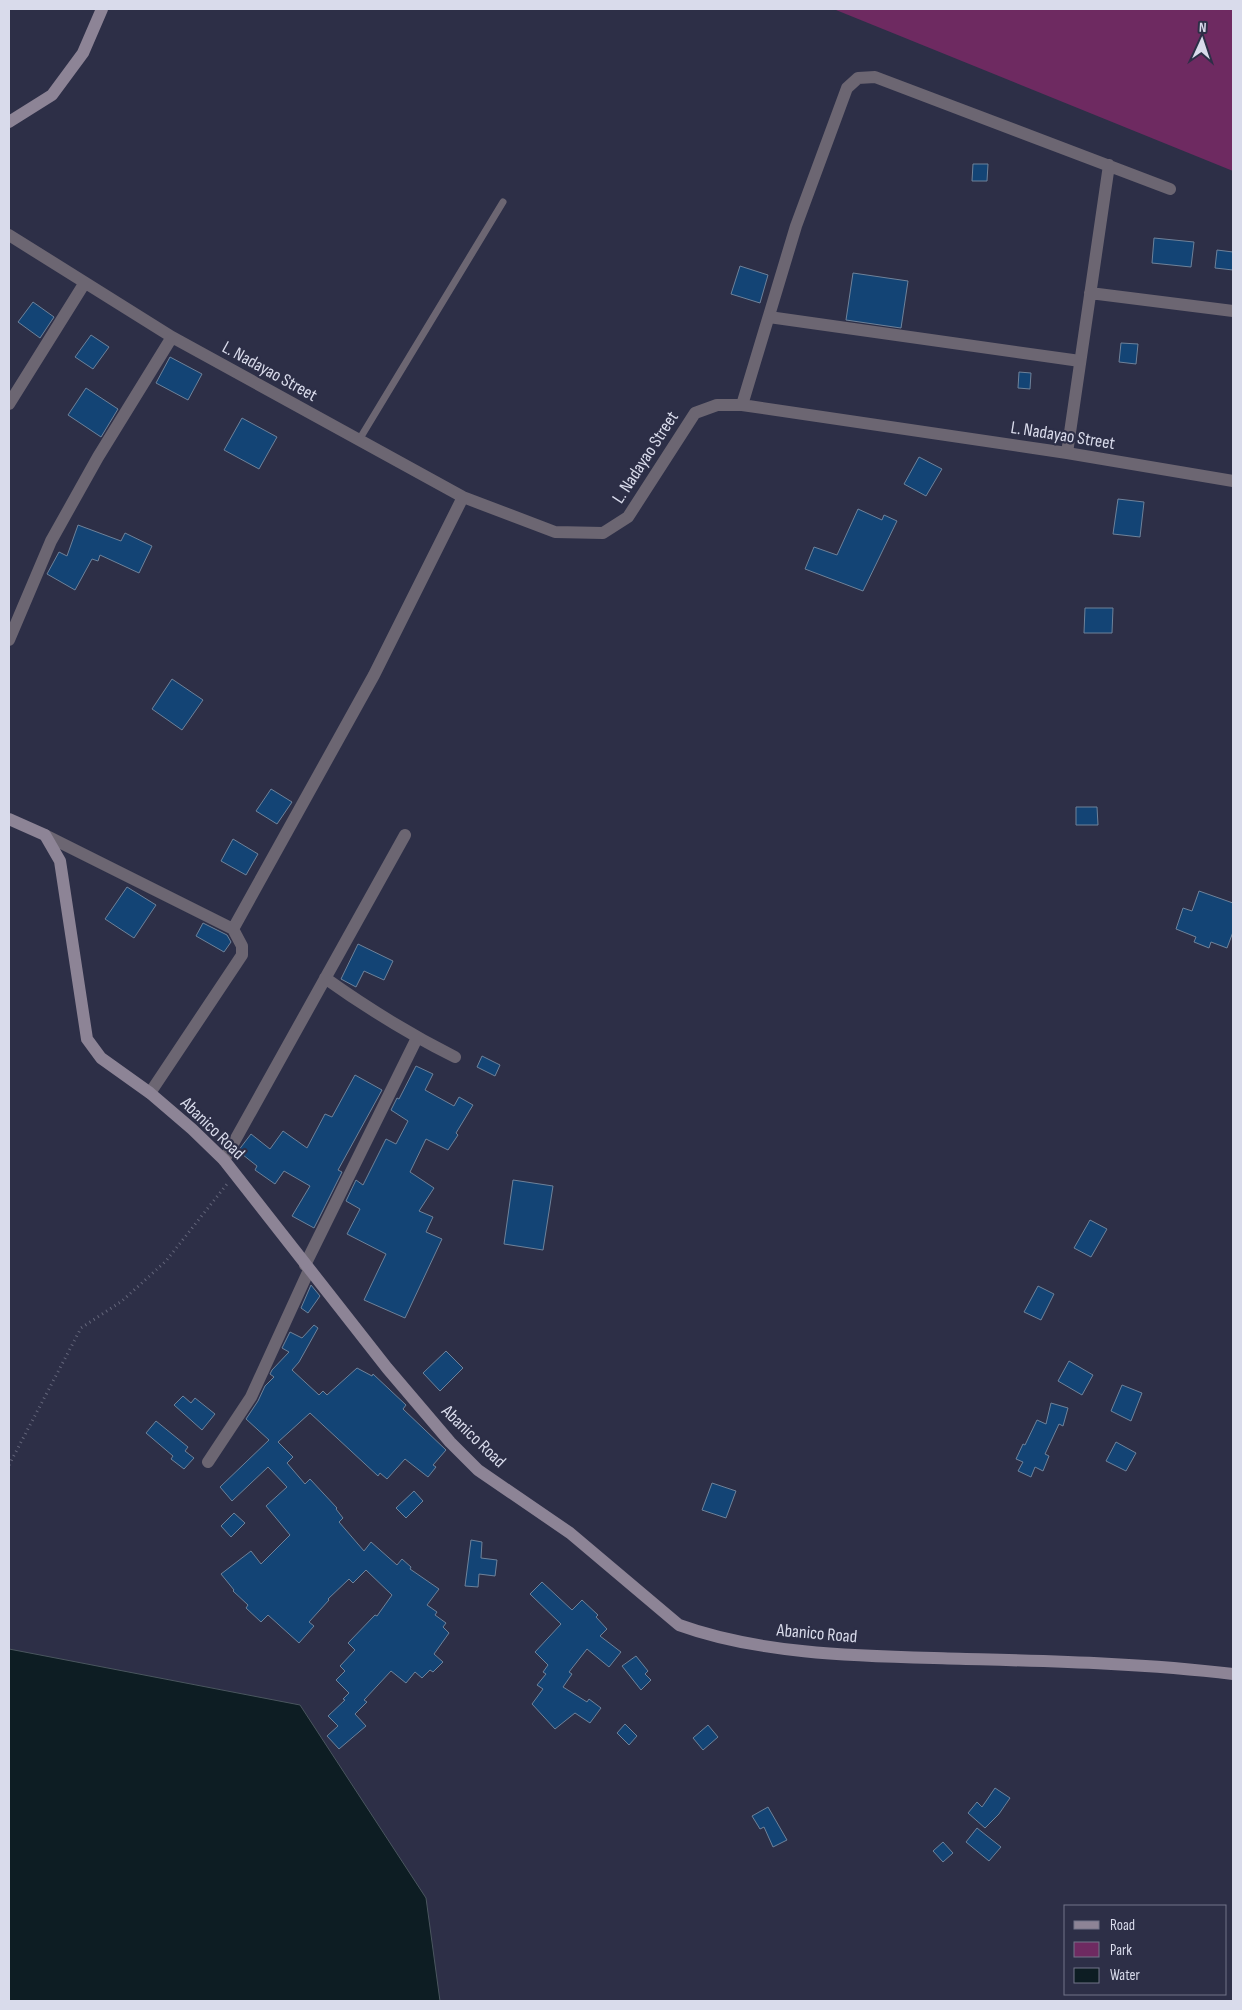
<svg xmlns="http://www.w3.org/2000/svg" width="1242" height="2010" font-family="'Sofia Sans Condensed',sans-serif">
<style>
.green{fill:#6e2a61}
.water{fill:#0d1d23;stroke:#4a565f}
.building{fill:#134475;stroke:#6e829a}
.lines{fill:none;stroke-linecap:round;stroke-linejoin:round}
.path{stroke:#64667b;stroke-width:3;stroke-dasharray:1 4;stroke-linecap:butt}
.lane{stroke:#6c6672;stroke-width:7}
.street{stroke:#6c6672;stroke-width:12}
.secondary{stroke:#8d8496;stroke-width:12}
.labels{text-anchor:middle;stroke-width:4.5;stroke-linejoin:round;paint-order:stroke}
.street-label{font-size:18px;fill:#d9dbeb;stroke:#2d2f47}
</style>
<rect width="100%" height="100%" fill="#2d2f47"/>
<path class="green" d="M836,9H1233V171L836,10Z"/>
<path class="water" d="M9,1649L300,1705L426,1898L440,2001H9Z"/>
<path class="building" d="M973,164H988L987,181H972Z
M1154,238L1194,242L1191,267L1152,263Z
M1217,250L1233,252V270L1215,268Z
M740,266L768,275L760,303L731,294Z
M853,273L908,281L901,328L846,320Z
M33,302L54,317L40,338L18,322Z
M91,335L109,347L93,369L75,357Z
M1121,343L1138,344L1136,364L1119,362Z
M170,357L202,374L188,400L156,383Z
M1019,372L1031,373L1030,389L1018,388Z
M86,388L118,409L101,437L68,415Z
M242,418L277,437L259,469L224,450Z
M919,457L942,469L926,496L904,484Z
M1118,499L1144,502L1140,537L1113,534Z
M858,509L882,520L884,515L897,521L863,591L805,569L814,547L837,555Z
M78,525L121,541L125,533L152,546L139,573L100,555L98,561L92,559L75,590L47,574L59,552L67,556Z
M1085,608H1113L1112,633H1084Z
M172,679L203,700L182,730L152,709Z
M271,789L292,802L277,824L256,811Z
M1076,807H1097L1098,825H1076Z
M233,839L258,854L246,875L221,861Z
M127,887L156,905L134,938L105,919Z
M1199,891L1233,903V932L1227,948L1211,942L1209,948L1194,942L1196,937L1176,929L1183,908L1192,911Z
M203,923L227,935L231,942L224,952L196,936Z
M358,944L393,961L384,980L364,971L356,987L341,979Z
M482,1056L500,1065L495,1076L477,1067Z
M416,1066L433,1074L425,1090L454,1106L459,1097L473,1105L456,1133L458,1135L448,1150L426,1139L410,1172L434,1188L419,1211L433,1217L426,1232L442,1239L405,1318L364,1300L386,1254L347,1234L360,1209L346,1201L356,1180L363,1185L386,1139L396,1144L408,1121L391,1110L397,1098L399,1099Z
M355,1075L382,1090L338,1170L342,1172L314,1228L292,1216L310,1186L284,1171L275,1184L255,1170L257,1166L238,1151L251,1134L270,1149L283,1131L307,1148L325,1114L332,1117Z
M513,1180L553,1186L543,1250L504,1244Z
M1090,1220L1107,1229L1091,1257L1074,1248Z
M311,1285L320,1296L308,1313L301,1308Z
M1038,1286L1054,1294L1041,1320L1024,1312Z
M314,1325L318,1328L299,1362L292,1370L319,1395L323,1391L327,1395L357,1368L372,1376L373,1374L406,1405L403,1409L446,1450L433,1465L436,1467L428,1477L405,1459L387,1479L380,1473L378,1476L310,1413L278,1442L293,1457L287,1463L305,1484L310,1479L337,1508L336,1509L343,1518L339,1522L364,1551L371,1542L397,1565L402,1559L411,1567L410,1569L439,1589L427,1605L437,1612L435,1615L446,1623L443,1627L449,1633L434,1654L443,1662L433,1672L430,1670L422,1678L415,1672L406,1683L391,1671L364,1700L367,1702L355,1714L366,1726L339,1749L327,1736L338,1726L328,1716L345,1700L343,1699L349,1693L336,1680L345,1671L340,1666L355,1650L348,1643L375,1615L377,1616L392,1595L366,1570L353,1583L349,1579L328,1599L329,1600L309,1622L314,1626L299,1643L268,1615L261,1622L246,1608L248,1605L233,1591L234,1590L221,1574L251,1551L261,1564L290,1535L266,1506L287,1487L268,1467L232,1501L220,1487L269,1440L246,1419L258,1401L265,1386L274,1377L270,1374L272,1370L289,1352L282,1348L290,1332L302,1338Z
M446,1351L463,1368L440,1391L423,1373Z
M1069,1361L1093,1375L1082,1395L1058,1381Z
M1122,1385L1142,1393L1131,1421L1111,1411Z
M183,1396L191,1403L195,1398L215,1414L202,1430L174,1405Z
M1051,1403L1068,1408L1063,1426L1059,1424L1045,1454L1049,1456L1043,1471L1035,1467L1031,1477L1018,1471L1023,1462L1016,1459L1023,1444L1025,1445L1037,1420L1046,1424Z
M156,1421L188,1447L185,1451L194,1458L184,1469L171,1459L173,1456L146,1433Z
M1116,1442L1136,1453L1126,1471L1106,1461Z
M712,1483L736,1491L726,1518L702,1510Z
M414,1491L423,1501L406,1518L396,1508Z
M234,1513L245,1523L231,1537L221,1526Z
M471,1540L482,1542L481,1558L497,1560L495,1576L479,1574L478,1587L465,1586Z
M542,1582L572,1610L582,1600L598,1615L596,1617L607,1629L600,1636L621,1652L609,1667L587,1649L569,1672L572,1674L563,1687L587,1702L589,1699L601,1708L590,1723L575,1713L555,1729L532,1704L543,1689L537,1685L546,1674L543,1672L548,1665L535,1652L561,1624L530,1594Z
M636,1656L648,1671L645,1674L651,1680L641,1690L622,1666Z
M625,1724L637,1736L629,1745L617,1733Z
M708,1725L718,1737L703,1750L693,1738Z
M995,1788L1010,1798L999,1814L985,1828L968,1813L977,1802L982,1807Z
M768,1807L787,1840L773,1847L764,1827L760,1829L752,1816Z
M977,1828L1001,1847L989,1861L966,1842Z
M943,1842L953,1853L943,1862L933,1851Z"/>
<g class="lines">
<path class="path" d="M9,1465L81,1328L122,1301L166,1261L227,1184"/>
<path class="lane" d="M359,440L503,202"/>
<path class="street" d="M9,235L172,337L463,497L555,532L603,533L628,517L695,413L717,405H742L1067,453L1233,481
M1090,293L1233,311
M769,317L1080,361
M9,404L84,284
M742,405L796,226L847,88L858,78L875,77L1170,189
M1067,453L1109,165
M9,640L51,541L98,457L172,337
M45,835L233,929L242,946V955L150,1093
M233,929L374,675L463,497
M325,978C367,1008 409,1034 455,1057
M224,1160L405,835
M305,1265L417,1038
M208,1462L251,1397L309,1270"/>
<path class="secondary" d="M9,122L52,95L83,53L102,9
M9,819L45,835L60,861L87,1039L101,1058L150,1093L192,1129L224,1160L387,1368L450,1442L478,1470L570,1533L679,1625C756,1653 851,1656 934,1658C1033,1661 1134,1662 1233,1674"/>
</g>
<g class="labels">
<g class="street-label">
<text transform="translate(270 371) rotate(29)" y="6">L. Nadayao Street</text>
<text transform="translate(1063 435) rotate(9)" y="6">L. Nadayao Street</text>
<text transform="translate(645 457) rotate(-57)" y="6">L. Nadayao Street</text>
<text transform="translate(213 1128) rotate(44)" y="6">Abanico Road</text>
<text transform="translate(474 1436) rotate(44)" y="6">Abanico Road</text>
<text transform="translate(817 1633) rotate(5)" y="6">Abanico Road</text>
</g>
</g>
<rect width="1242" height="2010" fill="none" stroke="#d9dbeb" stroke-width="20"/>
<rect x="1064" y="1905" width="162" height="90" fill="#2d2f47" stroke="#727489"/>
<rect x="1074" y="1921" width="25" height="8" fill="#8d8496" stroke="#727489"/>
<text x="1110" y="1930" font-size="15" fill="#d9dbeb">Road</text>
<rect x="1074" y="1942" width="25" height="15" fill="#6e2a61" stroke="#727489"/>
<text x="1110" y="1955" font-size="15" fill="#d9dbeb">Park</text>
<rect x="1074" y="1968" width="25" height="15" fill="#0d1d23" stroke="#727489"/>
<text x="1110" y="1980" font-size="15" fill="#d9dbeb">Water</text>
<g transform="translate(1202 40) rotate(3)" stroke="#2d2f47" stroke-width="4" paint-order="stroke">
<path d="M0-4L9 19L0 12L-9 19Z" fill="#d9dbeb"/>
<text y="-8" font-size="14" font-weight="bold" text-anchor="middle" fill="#d9dbeb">N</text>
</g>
</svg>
